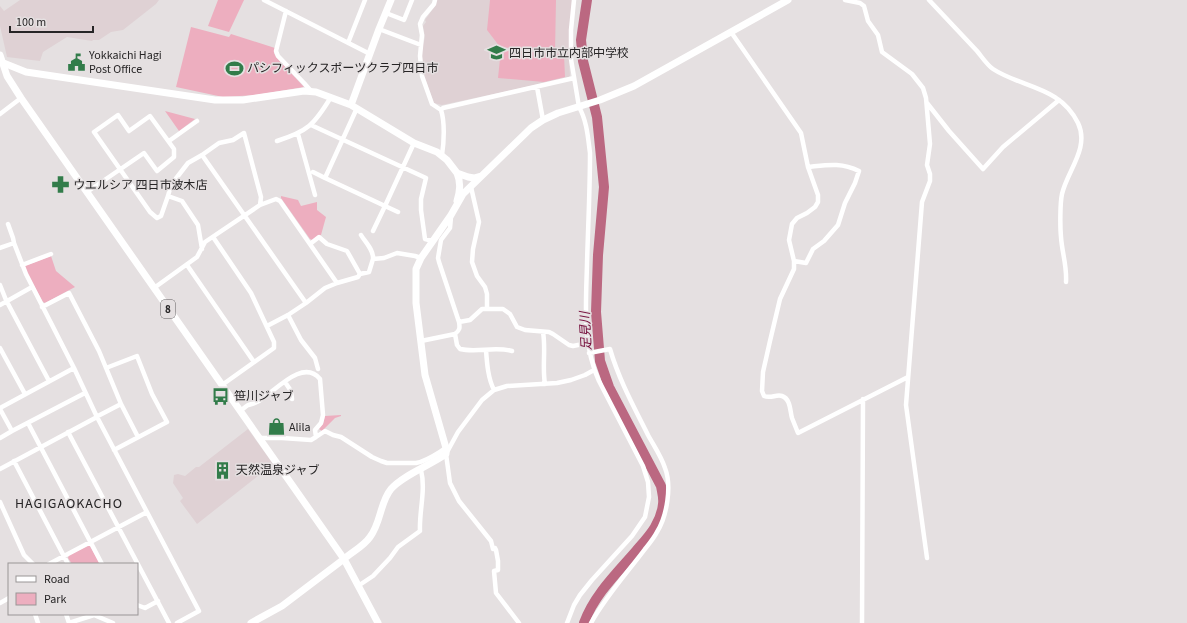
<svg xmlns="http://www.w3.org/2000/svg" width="1187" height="623" font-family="'Source Sans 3','Noto Sans JP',sans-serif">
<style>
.built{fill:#dfd1d4}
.green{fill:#edaebf}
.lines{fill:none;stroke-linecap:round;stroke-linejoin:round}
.river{stroke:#bb6881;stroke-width:10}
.street{stroke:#fff;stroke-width:4.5}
.secondary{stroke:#fff;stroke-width:7}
.primary{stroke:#fff;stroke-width:7}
.labels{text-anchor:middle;stroke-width:3;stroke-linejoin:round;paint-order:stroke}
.shield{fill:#e5e0e1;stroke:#605d5e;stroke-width:1}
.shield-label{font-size:11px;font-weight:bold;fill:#272526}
.poi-label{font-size:12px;fill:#272526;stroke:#e5e0e1;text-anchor:start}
.water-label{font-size:13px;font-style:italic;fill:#750d3b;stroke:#e5e0e1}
.quarter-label{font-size:14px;letter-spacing:1px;fill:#272526;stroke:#e5e0e1}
</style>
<rect width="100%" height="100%" fill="#e5e0e1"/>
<path class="built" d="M20,0H159L156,4L123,30L111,32L99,40H93L92,41L67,37L43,52L40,61L7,57L0,26V6L4,11Z
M437,0H572L569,59L570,76L568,78L442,105L434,103L424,75L422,57V49L425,37L423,26L426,22L425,20L435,6Z
M248,429L273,464L197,524L180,501L183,498L173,483L174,475L178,474L185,476L196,467H199Z"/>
<path class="green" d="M218,0H244L229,32L208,26Z
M490,0H556L555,52L500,47L487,30Z
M191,27L229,37L231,34L275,48L274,53L276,57L304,87L256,95L223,97L176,87Z
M501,49L564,55L565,77L544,82L498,78Z
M165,111L195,119L179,131Z
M281,196L298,200L301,206L317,202V210L326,217L321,235L312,240L310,239L281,198Z
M51,256L56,271L75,287L45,303L43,302L28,275L25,266Z
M341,415V416L335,418L322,431L319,429L323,424L325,416Z
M88,546H90L100,564H72L68,558L69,555Z"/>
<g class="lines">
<path class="river" d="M584,623C594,595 617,573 636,551C648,537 661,524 663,504C664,498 662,492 661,486L609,387L600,361L596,312L598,255L604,187L597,117L583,61L581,40L587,0"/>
<path class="street" d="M264,0L370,54
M435,0L434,4L423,17L420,24L422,35L420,56L422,76L432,104L441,110C445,122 444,142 442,155
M845,0L860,3L864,6L868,21L878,35L882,52L912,74L923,88L926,98L930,144L927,165L930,174V181L922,202L906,405L927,558
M929,0C945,17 961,34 977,51C982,57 987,65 993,69C1022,88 1060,86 1078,123C1090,148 1067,171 1062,194C1060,203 1060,227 1061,237C1062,253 1067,265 1066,282
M286,11L276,51L278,56L304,83L311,91
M386,13L404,20L412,0
M379,29L421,45
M731,32L801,133L808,167L818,195V202L815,207L807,213L797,218L792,224L789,240L794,261V269L780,299L770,341L763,372L762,391L764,396C771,399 776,394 782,396C791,399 790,412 792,418C794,423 796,428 798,433L908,377
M348,43L365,0
M537,87L543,120
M927,103L949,131L983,169L1003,147L1059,100
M357,108L325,178L385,206L414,143
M441,110L443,108L574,78
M0,114L21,98
M311,125L426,178L421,199V210L425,239L433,241
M298,134L315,195
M169,141L197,121
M277,141C308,131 314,125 331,97
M202,155L306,303
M313,172L325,178
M471,187L479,222L473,249L472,262L477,276L485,287L487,294V309H503L510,314L517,327L525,330L549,332L553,334L569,345L573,346L588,343
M87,192L144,153L157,171L174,157V149L150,116L129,131L118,115L94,132L150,212L157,218L161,216L168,196L171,185L188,163L202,155L219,143L233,140L244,133L261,197L260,205
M168,196L182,201L198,225L202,249
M8,224L13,238L14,243
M373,231L385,206L398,212
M361,235C365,242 374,250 373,259
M213,237L251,293L274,342V348L222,385
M0,248L14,243L26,274L74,368L97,417L199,611L177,623
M794,261L806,263L813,249L824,241L838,225L845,203L855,183L859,171C841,162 827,165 808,167
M22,265L51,254
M187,265L254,362
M360,274L369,272L373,259L384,258L397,253L415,256L421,258
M0,285L6,300L49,381
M154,288L197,257L205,242L260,205L276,199L280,201L337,283
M0,305L32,287
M42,307L69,293L99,351L121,404L96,417
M288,315L301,340L315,358L318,369
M459,322L470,320L482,309H487
M267,326L288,315L306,303L325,288L337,283L358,277L360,274L347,251L327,244L319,237L310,244
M543,332C546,349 542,367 545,384
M455,334L457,345L460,349C477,353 495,346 512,351
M421,341L455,334C460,330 460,328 459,322L439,262L438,258L441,240L450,228L451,217
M0,348L25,394
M486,350C487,364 488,378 494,390
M589,353L610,349C619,380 634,407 648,435C654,446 661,456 665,468C672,486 667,516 657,532C654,538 649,544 645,549C627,573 606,596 591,623
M106,368L137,356L152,394L167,422L114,450
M285,382L291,391L292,399
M121,404L138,437
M0,408L74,368
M0,409L12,431L0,438
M240,411C243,409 245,407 248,405C251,404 254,404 257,402C273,394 302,357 320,379L323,415L321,423L315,430L316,437L311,440L282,438H260
M28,423L102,564
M12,431L85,393
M68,432L169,623
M316,437L325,431L333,435L341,437L372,457L381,461L387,463H416C427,461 436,454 446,448
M14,461L68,564
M0,469L97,417
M0,502L24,555L33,564
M49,564L147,512
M358,586L373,576L390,558L398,547L420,531C419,511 426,490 421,470
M0,603L9,598
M137,605L145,608L158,601
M35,614L38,623
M66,614L69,623
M69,623L94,615L113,623
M519,623L496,593L494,571L498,570V561L496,550L495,548L493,549L491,541L459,501L450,483L446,454L458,432L482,400L494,390L507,386L557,383L571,380L585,375L594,370
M567,623L574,605L580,595L592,580L632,536L645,517L649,497L648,482L643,466L599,381C582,344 586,304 587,264C588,227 590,190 590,153C588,138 587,121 579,107L571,59V30L574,0
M862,623L863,399"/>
<path class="secondary" d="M1,62L26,72L215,100H243L304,91L316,92L351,105L414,143L437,152L447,160L457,173L468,177L474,178L481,176
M351,105L379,29L391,0
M457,201C460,191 461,183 457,173
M378,623L344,559C352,552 364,546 370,537C381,523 380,502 391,489C403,475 431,465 446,454V448L425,375L416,303V269L421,258L451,215L463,194L531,128L543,120L558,113L600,100L634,86L788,0"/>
<path class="primary" d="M0,55L7,76L21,98L344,559L282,606L251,623"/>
</g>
<defs>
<symbol id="school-bare" viewBox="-9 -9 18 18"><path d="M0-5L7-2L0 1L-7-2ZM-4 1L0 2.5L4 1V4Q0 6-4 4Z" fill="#327c4a" stroke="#e5e0e1" stroke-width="2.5" paint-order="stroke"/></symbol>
<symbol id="civic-bare" viewBox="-9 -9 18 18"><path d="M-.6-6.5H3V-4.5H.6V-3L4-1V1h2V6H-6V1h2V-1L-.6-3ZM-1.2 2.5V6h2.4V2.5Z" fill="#327c4a" stroke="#e5e0e1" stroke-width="2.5" paint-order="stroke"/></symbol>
<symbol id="stadium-bare" viewBox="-9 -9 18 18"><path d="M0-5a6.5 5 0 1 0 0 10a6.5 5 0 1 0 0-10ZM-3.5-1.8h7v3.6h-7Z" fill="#327c4a" stroke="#e5e0e1" stroke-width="2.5" paint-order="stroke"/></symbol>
<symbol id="pharmacy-bare" viewBox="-9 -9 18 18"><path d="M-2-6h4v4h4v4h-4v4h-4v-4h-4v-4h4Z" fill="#327c4a" stroke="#e5e0e1" stroke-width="2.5" paint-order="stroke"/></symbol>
<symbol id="bus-bare" viewBox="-9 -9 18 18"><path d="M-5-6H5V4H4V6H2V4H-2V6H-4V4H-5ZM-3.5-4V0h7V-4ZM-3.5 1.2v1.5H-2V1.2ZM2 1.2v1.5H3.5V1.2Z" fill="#327c4a" stroke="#e5e0e1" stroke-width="2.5" paint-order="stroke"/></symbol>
<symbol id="shop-bare" viewBox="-9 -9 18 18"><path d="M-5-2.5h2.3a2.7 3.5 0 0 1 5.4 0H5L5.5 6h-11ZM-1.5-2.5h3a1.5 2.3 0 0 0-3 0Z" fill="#327c4a" stroke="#e5e0e1" stroke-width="2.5" paint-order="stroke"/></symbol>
<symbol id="building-bare" viewBox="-9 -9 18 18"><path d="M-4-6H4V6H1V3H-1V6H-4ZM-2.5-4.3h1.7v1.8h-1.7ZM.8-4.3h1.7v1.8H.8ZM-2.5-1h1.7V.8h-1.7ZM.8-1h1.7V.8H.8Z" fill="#327c4a" stroke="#e5e0e1" stroke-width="2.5" paint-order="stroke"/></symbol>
</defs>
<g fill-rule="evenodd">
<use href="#school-bare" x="484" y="40" width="25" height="25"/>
<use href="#civic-bare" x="64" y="50" width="25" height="25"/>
<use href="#stadium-bare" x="222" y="56" width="25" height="25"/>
<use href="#pharmacy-bare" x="48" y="172" width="25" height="25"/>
<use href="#bus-bare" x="208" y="384" width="25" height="25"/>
<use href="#shop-bare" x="264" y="414" width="25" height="25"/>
<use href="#building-bare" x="210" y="458" width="25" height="25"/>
</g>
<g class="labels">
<rect class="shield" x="161" y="300" width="14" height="18" rx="3"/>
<g class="shield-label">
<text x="168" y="313">8</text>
</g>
<g class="poi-label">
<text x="509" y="57">四日市市立内部中学校</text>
<text x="89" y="59">Yokkaichi Hagi<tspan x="89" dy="14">Post Office</tspan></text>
<text x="247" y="72">パシフィックスポーツクラブ四日市</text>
<text x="73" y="189">ウエルシア 四日市波木店</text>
<text x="234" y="400">笹川ジャブ</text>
<text x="289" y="431">Alila</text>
<text x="236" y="474">天然温泉ジャブ</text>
</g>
<g class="water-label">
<text transform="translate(585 331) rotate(-93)" y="5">足見川</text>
</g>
<g class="quarter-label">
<text x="69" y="508">HAGIGAOKACHO</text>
</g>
</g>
<rect x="8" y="563" width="130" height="52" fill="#e5e0e1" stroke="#999596"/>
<rect x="16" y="576" width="20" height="6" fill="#ffffff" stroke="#999596"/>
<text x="44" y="583" font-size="12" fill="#272526">Road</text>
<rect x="16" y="593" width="20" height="12" fill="#edaebf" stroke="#999596"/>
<text x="44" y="603" font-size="12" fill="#272526">Park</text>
<path d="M10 26v6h83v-6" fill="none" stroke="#272526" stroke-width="2"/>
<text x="16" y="26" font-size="12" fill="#272526" stroke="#e5e0e1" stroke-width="3" paint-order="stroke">100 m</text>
</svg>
